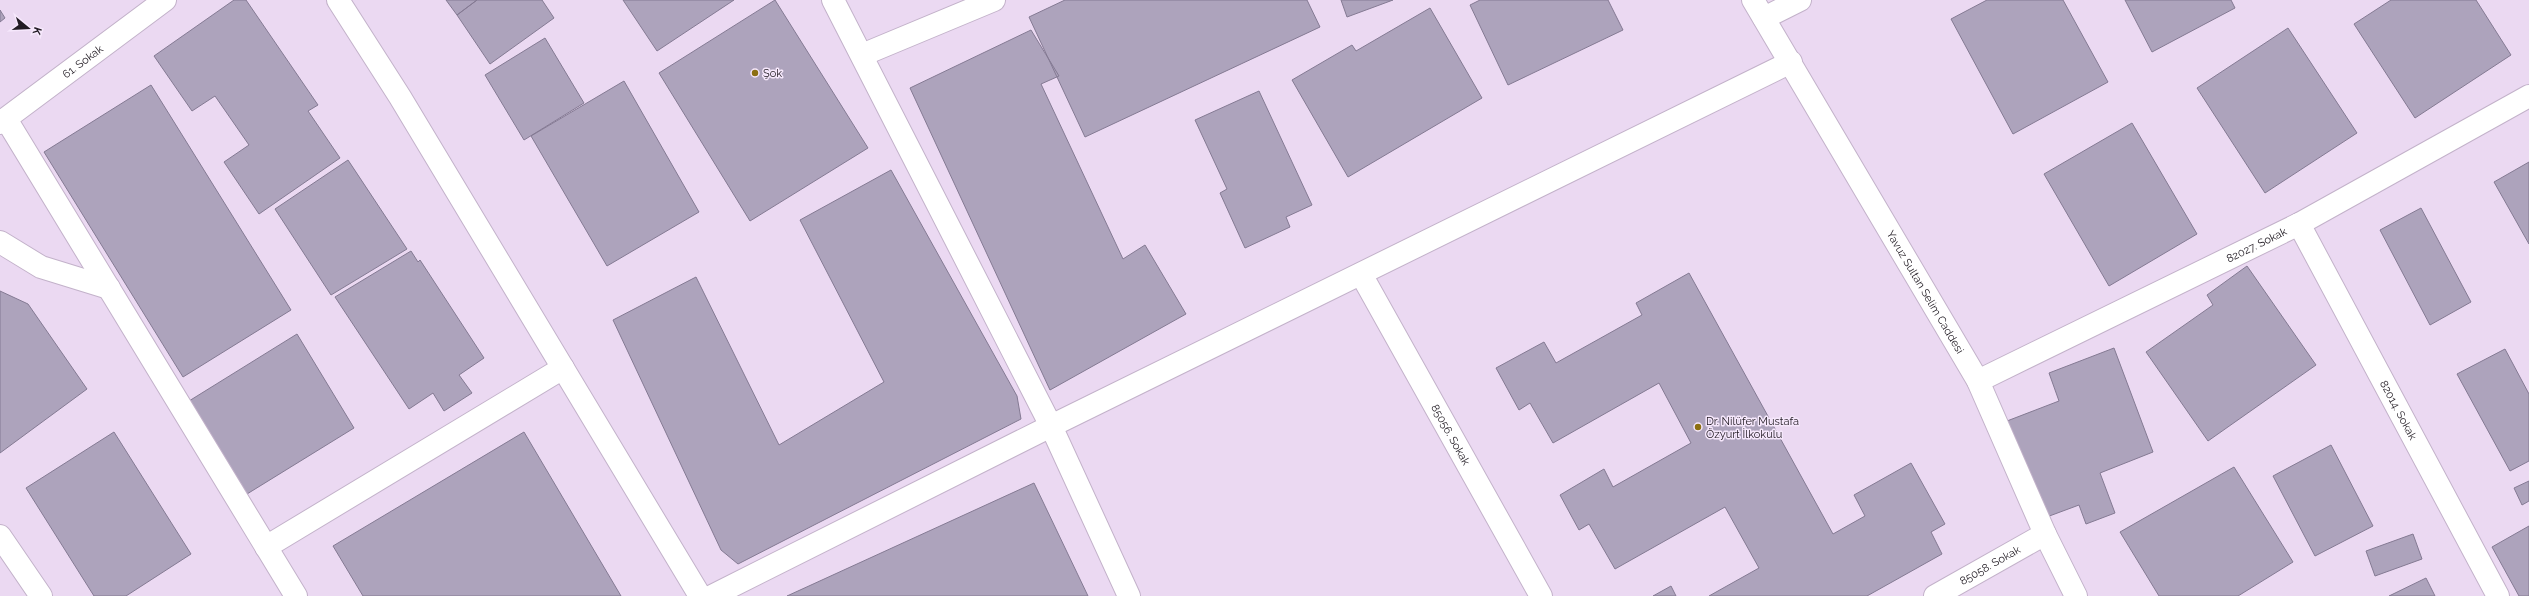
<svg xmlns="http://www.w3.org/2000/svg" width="2529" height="596" font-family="Raleway,sans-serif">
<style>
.building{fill:#ada3bc;stroke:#847a93}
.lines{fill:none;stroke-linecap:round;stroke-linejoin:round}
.minor-casing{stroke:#c3b2ca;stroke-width:24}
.tertiary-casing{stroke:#c3b2ca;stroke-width:24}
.minor{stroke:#fff;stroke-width:22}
.tertiary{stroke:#fff;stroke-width:22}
.poi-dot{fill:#8c6f12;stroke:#f6e8fc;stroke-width:1.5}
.labels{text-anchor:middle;stroke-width:3;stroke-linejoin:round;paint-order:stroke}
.street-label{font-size:11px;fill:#211b23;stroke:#f6e8fc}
.poi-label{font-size:11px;fill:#211b23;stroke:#f6e8fc;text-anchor:start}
</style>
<rect width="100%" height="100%" fill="#ebd9f2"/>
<path class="building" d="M234,0H246L318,105L308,111L340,158L259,214L224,162L249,145L215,96L192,111L154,56Z
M446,0H477L457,15Z
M477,0H542L554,18L490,64L457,15Z
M623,0H734L657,51Z
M775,0L868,148L750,221L659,73Z
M1065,0H1307L1320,27L1085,137L1029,17Z
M1341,0H1393L1347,17Z
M1480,0H1608L1623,30L1508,85L1470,5Z
M1987,0H2063L2108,82L2013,134L1951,19Z
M2125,0H2231L2235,8L2152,52Z
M2391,0H2476L2511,55L2415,118L2354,24Z
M1430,8L1482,98L1348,177L1292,80L1352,45L1356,51Z
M0,10L5,18L0,22Z
M2288,28L2357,133L2265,193L2197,88Z
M1031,30L1059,76L1041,84L1123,259L1145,245L1186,314L1050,390L910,88Z
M545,38L584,103L524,140L485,75Z
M624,81L699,212L607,266L531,136Z
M151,85L291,310L183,377L44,152Z
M1259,91L1312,205L1286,217L1290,227L1245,248L1220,193L1227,189L1195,120Z
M2132,123L2197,234L2109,286L2044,174Z
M348,160L407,249L331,295L275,209Z
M2529,162V244L2494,182Z
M891,170L1017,396L1021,419L738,564L721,550L613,320L696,277L779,445L884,382L800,220Z
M2421,208L2471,302L2430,325L2380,230Z
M411,251L418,262L420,260L484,358L459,375L472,393L444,411L433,393L409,409L335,297Z
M2247,266L2316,365L2208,441L2146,352L2213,305L2207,295Z
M1689,273L1833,534L1865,516L1854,495L1911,463L1945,524L1931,532L1942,554L1867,596H1709L1759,568L1725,507L1615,569L1589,524L1579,530L1560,495L1604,469L1613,487L1691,443L1659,383L1553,443L1530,403L1519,410L1496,368L1544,342L1556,363L1642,315L1636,303Z
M0,291L28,304L87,389L0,453Z
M297,334L354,428L247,494L189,401Z
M2114,348L2153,452L2100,473L2115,513L2086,524L2079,505L2044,518L2007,421L2059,401L2049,373Z
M2505,349L2529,394V461L2510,471L2457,374Z
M114,432L191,554L126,596H94L26,488Z
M524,432L621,596H363L333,546Z
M2331,445L2373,526L2315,556L2273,476Z
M2234,467L2293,562L2238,596H2159L2120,532Z
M2529,481V501L2522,505L2514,488Z
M1034,483L1088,596H787Z
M2529,526V596H2519L2492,547Z
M2413,534L2422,559L2375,576L2366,551Z
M2426,578L2435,596H2389Z
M1671,586L1676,596H1653Z"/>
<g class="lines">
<defs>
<g id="minor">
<path d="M338,0L400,97L700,596"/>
<path d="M833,0L1051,426L1129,596"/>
<path d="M1764,18L1800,0"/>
<path d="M862,55L994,0"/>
<path d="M6,119L296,596"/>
<path id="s1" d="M0,123L165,0"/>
<path id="s2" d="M2299,224L2498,596"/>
<path d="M0,242L41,267L109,288"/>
<path id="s3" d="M1361,274L1541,596"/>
<path id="s4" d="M1978,381L2299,224L2529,96"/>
<path d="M0,536L41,596"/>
<path d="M266,547L563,368"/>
<path d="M712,596L1051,426L1791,62"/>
<path id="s5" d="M1935,596L2045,534"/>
</g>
<g id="tertiary">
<path id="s6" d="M1753,0L1978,381L2045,534L2076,596"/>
</g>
</defs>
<use href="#minor" class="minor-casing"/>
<use href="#tertiary" class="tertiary-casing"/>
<use href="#minor" class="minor"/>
<use href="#tertiary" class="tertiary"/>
</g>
<g class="poi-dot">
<circle cx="755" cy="73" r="4"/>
<circle cx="1698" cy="427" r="4"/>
</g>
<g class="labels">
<g class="street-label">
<text dy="4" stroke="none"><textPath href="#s1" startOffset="103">61. Sokak</textPath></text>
<text dy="4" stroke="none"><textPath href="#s4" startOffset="310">82027. Sokak</textPath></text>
<text dy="4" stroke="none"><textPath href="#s6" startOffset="339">Yavuz Sultan Selim Caddesi</textPath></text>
<text dy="4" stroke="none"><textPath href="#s2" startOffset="211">82014. Sokak</textPath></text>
<text dy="4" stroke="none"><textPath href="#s3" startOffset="184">85056. Sokak</textPath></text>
<text dy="4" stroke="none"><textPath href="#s5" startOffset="63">85058. Sokak</textPath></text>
</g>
<g class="poi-label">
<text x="763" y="77">Şok</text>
<text x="1706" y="425">Dr. Nilüfer Mustafa<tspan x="1706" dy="13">Özyurt İlkokulu</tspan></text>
</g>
</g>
<g transform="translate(28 28) rotate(108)" stroke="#f6e8fc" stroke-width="3" paint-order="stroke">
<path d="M0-3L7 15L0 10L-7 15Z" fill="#211b23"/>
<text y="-6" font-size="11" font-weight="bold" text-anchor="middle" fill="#211b23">K</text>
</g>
</svg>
